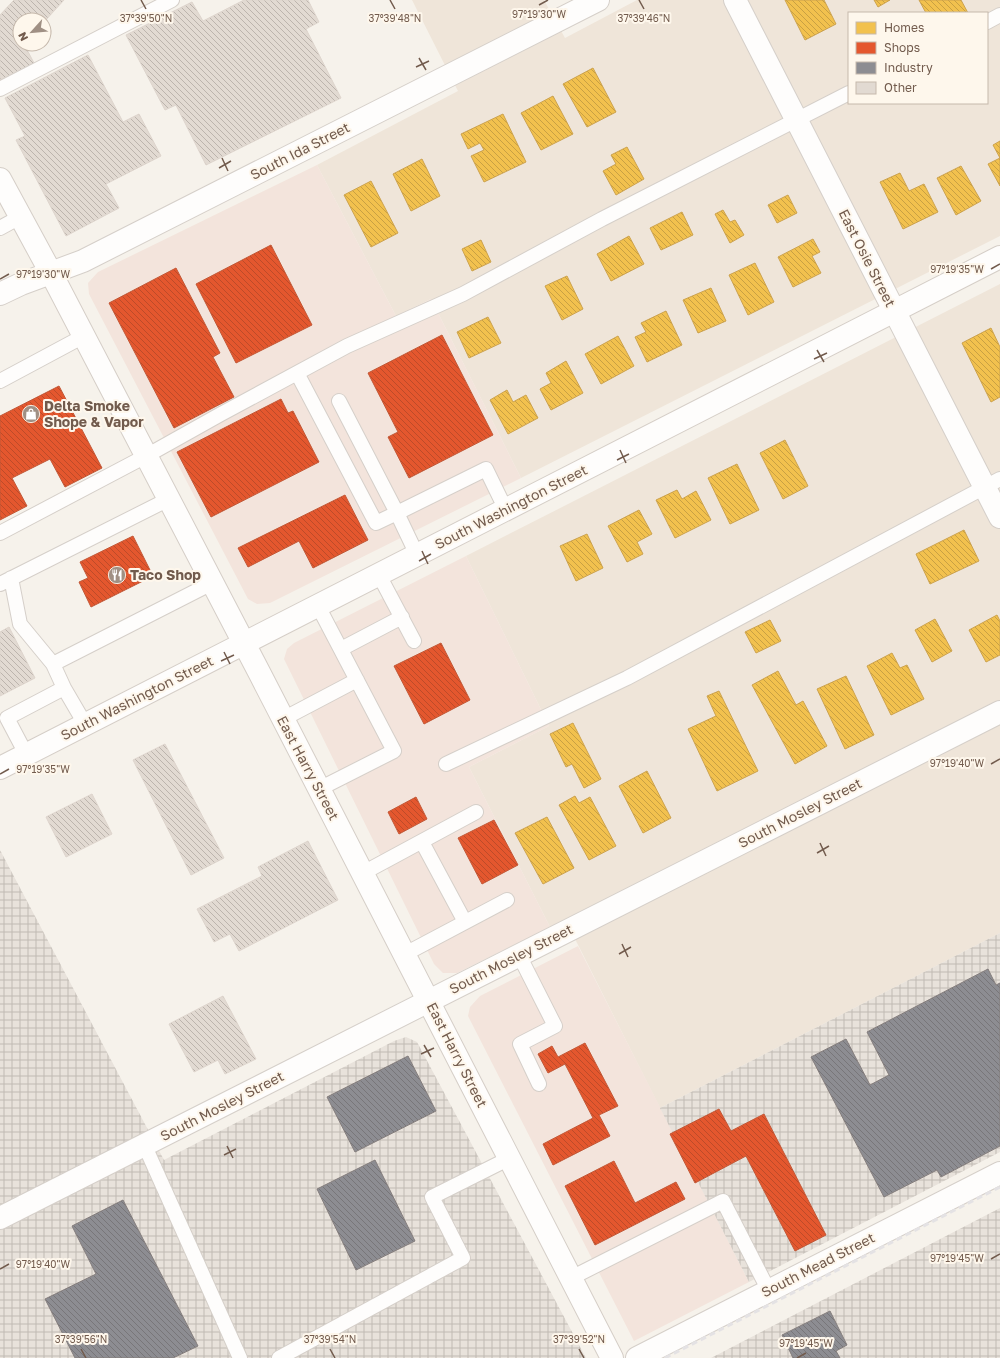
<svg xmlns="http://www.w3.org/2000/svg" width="1000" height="1358" font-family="'Golos Text',sans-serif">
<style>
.residential{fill:#efe5d9;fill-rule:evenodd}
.commercial{fill:#f3e4dc}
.industrial{fill:url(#industrial-grid)}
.homes{fill:url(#homes-back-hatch);stroke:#cca24e}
.shops{fill:url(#shops-back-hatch);stroke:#c25837}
.industry{fill:url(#industry-back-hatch);stroke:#857e7d}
.building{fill:url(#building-back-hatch);stroke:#ded5cd}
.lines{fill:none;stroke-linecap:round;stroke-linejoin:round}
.lane-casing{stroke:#d5cfc9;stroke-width:16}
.street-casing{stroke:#d5cfc9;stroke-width:24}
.secondary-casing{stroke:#d5cec7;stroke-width:24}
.lane{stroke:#fefdfc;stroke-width:14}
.street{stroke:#fefdfc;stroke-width:22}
.secondary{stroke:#fefdfc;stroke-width:22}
.rail{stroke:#e4e2e4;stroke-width:3;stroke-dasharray:6 4;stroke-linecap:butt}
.ticks{fill:none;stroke:#725b4d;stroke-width:1.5}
.labels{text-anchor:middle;stroke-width:4;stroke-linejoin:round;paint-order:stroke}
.street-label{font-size:14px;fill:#725b4d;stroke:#fef7ec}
.poi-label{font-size:14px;font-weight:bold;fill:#725b4d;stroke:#fef7ec;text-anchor:start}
.ticks-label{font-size:10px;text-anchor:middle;fill:#725b4d;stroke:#fef7ec;stroke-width:4;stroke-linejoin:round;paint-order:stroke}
</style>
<defs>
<pattern id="industrial-grid" width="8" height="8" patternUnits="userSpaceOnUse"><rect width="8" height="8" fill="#e8e2db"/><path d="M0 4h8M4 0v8" fill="none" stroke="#c0bab4"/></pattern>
<pattern id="homes-back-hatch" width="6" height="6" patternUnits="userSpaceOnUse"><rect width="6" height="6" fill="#f2c14e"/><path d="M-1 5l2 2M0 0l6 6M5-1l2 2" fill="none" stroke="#c8a043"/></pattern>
<pattern id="shops-back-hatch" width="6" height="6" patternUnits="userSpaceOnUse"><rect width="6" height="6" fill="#e4572e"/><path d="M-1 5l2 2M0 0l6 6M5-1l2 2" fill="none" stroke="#bd4b29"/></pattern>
<pattern id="industry-back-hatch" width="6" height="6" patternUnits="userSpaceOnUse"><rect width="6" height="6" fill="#8d8d92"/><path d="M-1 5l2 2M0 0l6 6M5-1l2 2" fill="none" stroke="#787679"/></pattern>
<pattern id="building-back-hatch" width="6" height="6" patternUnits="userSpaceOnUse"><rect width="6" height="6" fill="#e2dad2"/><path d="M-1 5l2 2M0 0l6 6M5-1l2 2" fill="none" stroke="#bcb4ad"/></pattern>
</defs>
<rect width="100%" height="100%" fill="#f6f2eb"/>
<path class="residential" d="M412,0H544L565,38L637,0H1000V236L521,478L431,299L396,316L317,165L458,91ZM849,13H987V103H849Z
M1000,284V933L660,1108L565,919L550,927L469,767L549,726L466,556Z"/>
<path class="commercial" d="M317,165L396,316L431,299L521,478L270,603L257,604L248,599L89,294L88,283L98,272Z
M466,556L549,726L469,767L550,927L457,973H443L434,964L284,659L287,649L294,643Z
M578,946L749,1282L634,1341L468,1016L470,1007L480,996Z"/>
<path class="industrial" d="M0,850L164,1160L394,1041L406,1037L417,1042L586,1358H0Z
M1000,933V1152L749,1282L660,1108Z
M1000,1208V1358H711Z"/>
<path class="homes" d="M785,0H824L836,24L805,40Z
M874,0H890L878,7Z
M919,0H961L968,13H926Z
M593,68L616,112L587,127L563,84Z
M553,96L573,134L541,150L521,113Z
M503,114L526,162L484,182L471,156L484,150L480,143L468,149L461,134Z
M1000,141V158L993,145Z
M627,147L644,179L616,195L603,171L616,164L611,155Z
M1000,158V186L988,164Z
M422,159L440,196L411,211L393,174Z
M961,166L981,201L956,215L937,178Z
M900,173L909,191L924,184L938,212L903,229L880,182Z
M371,181L398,233L371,247L344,195Z
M788,195L797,213L777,223L768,205Z
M723,210L730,222L735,220L744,235L730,243L715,214Z
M682,212L693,235L661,250L650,228Z
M629,236L644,264L611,281L597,254Z
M813,239L820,252L812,256L821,273L793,287L778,257Z
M481,240L491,262L472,271L462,249Z
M755,263L774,302L748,315L729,275Z
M567,276L583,309L562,320L545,286Z
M711,288L726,321L698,333L683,300Z
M666,311L682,345L647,362L635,337L646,332L641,323Z
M488,317L501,343L469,358L457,332Z
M991,328L1000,347V397L991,402L962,343Z
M618,336L634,366L601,384L585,354Z
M566,361L583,393L551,410L540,389L551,383L546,373Z
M507,390L513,402L526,395L538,418L508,434L490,400Z
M785,440L808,486L783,499L760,453Z
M737,464L759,510L730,524L708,478Z
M677,490L682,499L696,491L711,520L675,538L656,500Z
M639,510L652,534L637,542L643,554L627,562L608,526Z
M964,530L979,561L930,584L916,554Z
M587,534L603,568L576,581L560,546Z
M997,615L1000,621V655L986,662L969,630Z
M935,619L952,651L932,662L915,630Z
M770,620L781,641L756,653L745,632Z
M892,653L900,668L907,665L924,699L891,715L867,666Z
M778,671L796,705L803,701L827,746L795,764L752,685Z
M846,676L874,735L845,749L817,689Z
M719,691L758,771L717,791L688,729L716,716L707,696Z
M573,723L601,779L584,788L572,764L566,767L550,734Z
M647,771L671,818L643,833L619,786Z
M575,796L579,803L590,797L616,846L589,860L559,805Z
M547,817L574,868L543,884L515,833Z"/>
<path class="shops" d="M271,245L312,325L236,363L196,284Z
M176,268L220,353L213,357L234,397L174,428L109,303Z
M442,335L493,435L409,478L388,437L398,432L368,373Z
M59,386L102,468L65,487L50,459L12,478L27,506L0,520V416Z
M281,399L288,413L293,411L319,462L211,517L177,452Z
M345,495L368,540L313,568L299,541L248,567L238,548Z
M133,536L153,576L91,607L79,582L88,578L80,562Z
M441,643L470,700L424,724L394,666Z
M416,797L427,819L399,834L388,812Z
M494,820L518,865L482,884L458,838Z
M585,1043L618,1106L599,1115L610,1136L553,1165L543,1144L593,1118L565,1064L548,1073L538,1054L552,1046L558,1057Z
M719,1109L731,1131L764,1114L826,1235L795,1251L746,1156L695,1183L670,1134Z
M614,1161L635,1203L676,1182L685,1199L595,1245L565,1186Z"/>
<path class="industry" d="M988,969L996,985L1000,983V1146L941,1177L937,1170L884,1197L811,1057L846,1039L870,1085L889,1075L867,1032Z
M408,1056L436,1111L355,1152L327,1097Z
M375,1160L415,1241L356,1270L317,1189Z
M123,1200L198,1346L173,1358H75L45,1299L96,1274L72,1226Z
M830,1311L847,1345L836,1351L840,1358H793L782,1335Z"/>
<path class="building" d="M14,0H64L44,22V20H20V44H24L34,63L0,80V15Z
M244,0H308L319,22L306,29L341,98L206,165L176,105L165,110L126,35L192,2L203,21Z
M88,55L123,122L139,114L161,156L106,184L119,208L66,236L16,140L25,136L5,98Z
M9,627L35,678L0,696V632Z
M165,744L224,858L191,875L133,760Z
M92,794L112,834L66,857L46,817Z
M308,841L338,900L239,951L230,934L214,942L197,909L262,876L258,867Z
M223,996L256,1059L225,1074L218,1060L194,1072L169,1024Z"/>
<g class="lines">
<defs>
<path id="lane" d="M987,22L1000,15
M0,89L172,0
M0,228L20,217
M297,373L376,523L397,513L417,555
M0,381L84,336
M339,401L397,513L486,469L506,510
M0,533L146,456L221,414L347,346L463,294L602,219L849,93
M379,575L414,641
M11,578L20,624L53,664
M0,584L169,499
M318,606L394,751L319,789
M341,649L402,617
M64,688L53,664L212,583
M283,719L357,680
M26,754L7,718L64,688L85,724
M446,764L627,678L1000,479
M422,842L465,922
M363,873L476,812
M405,954L507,900
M519,955L555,1026L520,1044L539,1084
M144,1144L240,1358
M571,1278L723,1201L769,1291
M279,1358L463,1258L432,1197L510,1158"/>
<path id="street" d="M735,0L1000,517
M0,294L21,284L83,261L598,0
M0,1218L1000,712
M637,1358L1000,1173"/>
<path id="secondary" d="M0,179L51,273L260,674L612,1358
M0,768L1000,257"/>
</defs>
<use href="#lane" class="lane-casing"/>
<use href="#street" class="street-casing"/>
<use href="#secondary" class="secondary-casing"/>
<use href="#lane" class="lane"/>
<use href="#street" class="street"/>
<use href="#secondary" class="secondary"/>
<path class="rail" d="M665,1358L1000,1187"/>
</g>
<path class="ticks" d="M141,0L146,9M390,0L395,9M639,0L644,9M539,5L548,0M419,58L426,70M416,67L429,61M222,158L228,171M219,168L231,161M991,269L1000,264M0,279L9,274M817,350L824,362M814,359L827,353M620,450L626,463M617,460L629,454M422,551L428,564M419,561L431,554M224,652L230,664M221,661L234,655M991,764L1000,759M0,774L9,769M820,843L826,856M817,853L829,846M622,944L628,957M619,954L631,947M424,1045L431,1057M421,1054L434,1048M227,1146L233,1158M224,1155L236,1149M991,1259L1000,1254M0,1269L9,1264M81,1349L86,1358M330,1349L335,1358M579,1349L584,1358M797,1358L806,1353"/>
<defs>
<symbol id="shop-disc" viewBox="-11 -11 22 22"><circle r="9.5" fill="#a09084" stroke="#fef7ec"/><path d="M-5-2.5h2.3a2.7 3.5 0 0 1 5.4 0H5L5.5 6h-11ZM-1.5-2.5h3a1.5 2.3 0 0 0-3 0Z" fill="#fff"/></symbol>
<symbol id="restaurant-disc" viewBox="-11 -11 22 22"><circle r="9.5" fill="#a09084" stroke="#fef7ec"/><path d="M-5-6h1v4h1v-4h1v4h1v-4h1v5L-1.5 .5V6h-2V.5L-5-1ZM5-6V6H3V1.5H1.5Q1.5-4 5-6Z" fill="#fff"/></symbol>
</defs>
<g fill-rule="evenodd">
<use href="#shop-disc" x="21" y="404" width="20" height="20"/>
<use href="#restaurant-disc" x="107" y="565" width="20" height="20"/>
</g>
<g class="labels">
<g class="street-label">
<text transform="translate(300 151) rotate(-27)" y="5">South Ida Street</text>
<text transform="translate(867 258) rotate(63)" y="5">East Osie Street</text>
<text transform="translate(511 507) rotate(-27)" y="5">South Washington Street</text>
<text transform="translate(137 698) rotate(-27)" y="5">South Washington Street</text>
<text transform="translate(308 768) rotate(62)" y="5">East Harry Street</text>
<text transform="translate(800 813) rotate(-27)" y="5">South Mosley Street</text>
<text transform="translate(511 959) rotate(-27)" y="5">South Mosley Street</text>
<text transform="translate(457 1055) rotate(63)" y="5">East Harry Street</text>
<text transform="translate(222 1106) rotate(-27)" y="5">South Mosley Street</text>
<text transform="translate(818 1265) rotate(-27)" y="5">South Mead Street</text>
</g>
<g class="poi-label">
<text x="44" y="411">Delta Smoke<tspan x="44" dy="16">Shope &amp; Vapor</tspan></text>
<text x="130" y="580">Taco Shop</text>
</g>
</g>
<g class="ticks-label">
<text x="539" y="18">97°19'30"W</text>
<text x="146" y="22">37°39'50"N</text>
<text x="395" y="22">37°39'48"N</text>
<text x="644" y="22">37°39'46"N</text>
<text x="957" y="273">97°19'35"W</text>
<text x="43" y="278">97°19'30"W</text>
<text x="957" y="767">97°19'40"W</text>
<text x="43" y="773">97°19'35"W</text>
<text x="957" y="1262">97°19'45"W</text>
<text x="43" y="1268">97°19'40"W</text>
<text x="81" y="1343">37°39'56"N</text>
<text x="330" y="1343">37°39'54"N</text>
<text x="579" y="1343">37°39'52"N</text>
<text x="806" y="1347">97°19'45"W</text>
</g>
<rect x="848" y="12" width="140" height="92" fill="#fef7ec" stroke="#c6b9ac"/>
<rect x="856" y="22" width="20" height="12" fill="#f2c14e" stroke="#c6b9ac"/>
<text x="884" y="32" font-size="12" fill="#725b4d">Homes</text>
<rect x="856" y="42" width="20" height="12" fill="#e4572e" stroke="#c6b9ac"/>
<text x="884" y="52" font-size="12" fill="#725b4d">Shops</text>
<rect x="856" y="62" width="20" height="12" fill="#8d8d92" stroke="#c6b9ac"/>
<text x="884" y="72" font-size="12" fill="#725b4d">Industry</text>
<rect x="856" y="82" width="20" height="12" fill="#e2dad2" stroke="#c6b9ac"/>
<text x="884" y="92" font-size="12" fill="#725b4d">Other</text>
<g transform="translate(32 32) rotate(243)"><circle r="19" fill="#fef7ec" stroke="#c6b9ac"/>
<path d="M0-3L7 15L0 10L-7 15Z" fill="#a09084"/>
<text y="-6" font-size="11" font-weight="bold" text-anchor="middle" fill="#725b4d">N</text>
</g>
</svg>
